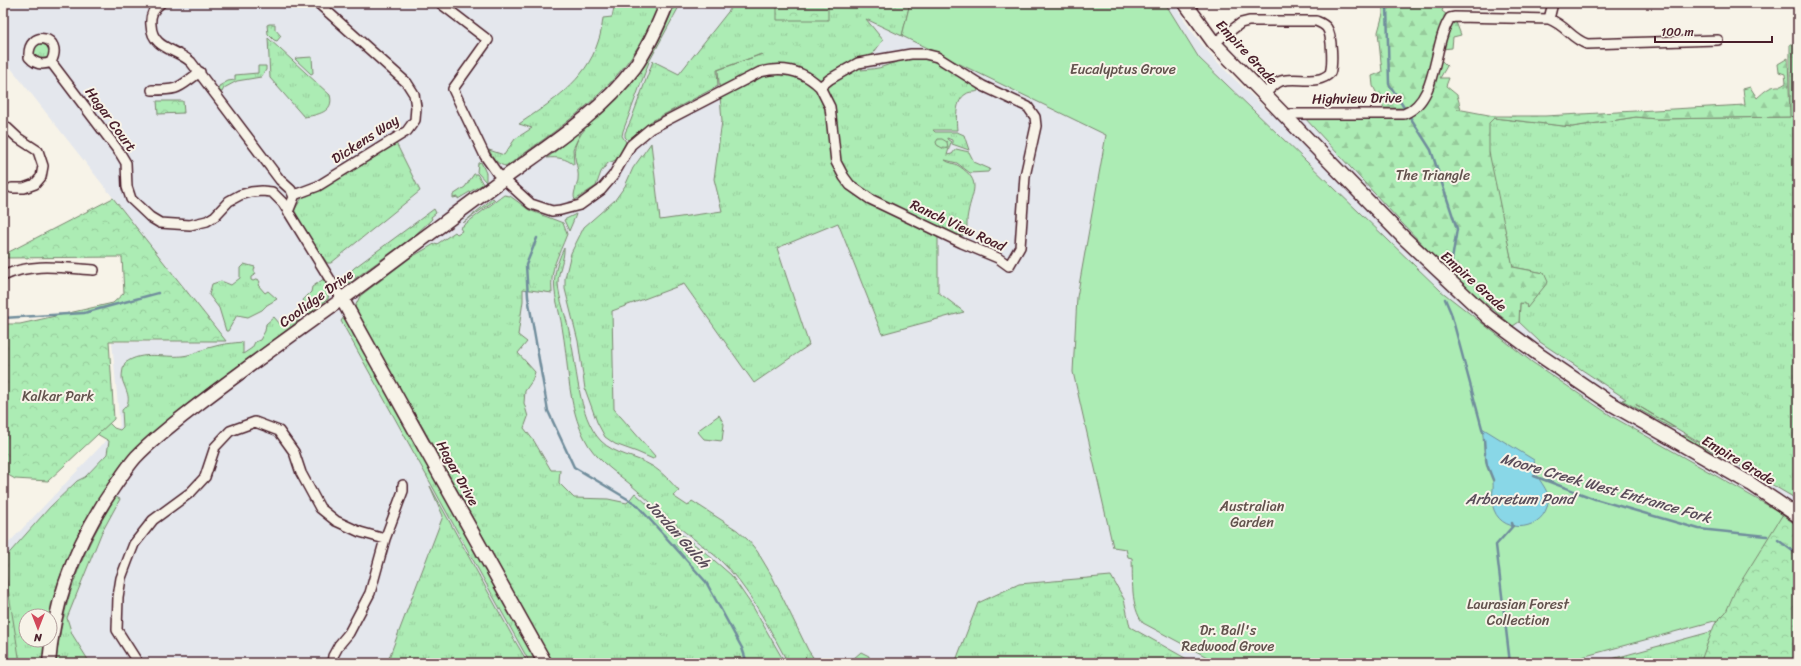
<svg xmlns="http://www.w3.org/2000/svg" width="1801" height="666" font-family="Sriracha,sans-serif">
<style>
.built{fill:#e4e7ed;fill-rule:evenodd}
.grass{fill:url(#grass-tufts);stroke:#7b8670}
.forest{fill:url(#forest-firs);stroke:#7b8670}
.park{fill:url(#park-crowns);stroke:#7b8670}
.garden{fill:#acecb4;stroke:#7b8670}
.water{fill:#89d7e7;stroke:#708d9c}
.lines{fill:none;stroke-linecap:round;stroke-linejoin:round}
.stream{stroke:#708d9c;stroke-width:2.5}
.minor-casing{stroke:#4a1f2b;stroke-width:12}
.tertiary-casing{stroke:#4a1f2b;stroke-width:15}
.secondary-casing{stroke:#4a1f2b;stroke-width:16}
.minor{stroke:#f7f3e8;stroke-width:9}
.tertiary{stroke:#f7f3e8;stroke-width:12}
.secondary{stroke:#f7f3e8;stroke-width:13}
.labels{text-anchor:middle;stroke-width:4;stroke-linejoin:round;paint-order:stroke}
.street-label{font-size:14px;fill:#4a1f2b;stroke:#f7f3e8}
.park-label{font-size:14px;fill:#62524d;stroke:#f7f3e8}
.water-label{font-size:15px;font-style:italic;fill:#5a4d5a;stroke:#f7f3e8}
</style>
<defs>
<pattern id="grass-tufts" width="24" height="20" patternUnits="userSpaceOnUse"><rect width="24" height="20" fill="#acecb4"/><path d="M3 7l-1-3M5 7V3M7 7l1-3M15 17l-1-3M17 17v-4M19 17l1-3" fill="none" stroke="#96ca9b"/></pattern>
<pattern id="forest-firs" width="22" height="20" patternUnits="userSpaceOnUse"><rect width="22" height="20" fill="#acecb4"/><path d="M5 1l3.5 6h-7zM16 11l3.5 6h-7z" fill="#96ca9b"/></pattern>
<pattern id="park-crowns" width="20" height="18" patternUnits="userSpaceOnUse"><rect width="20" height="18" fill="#acecb4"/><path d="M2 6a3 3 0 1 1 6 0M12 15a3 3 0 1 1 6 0" fill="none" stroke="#96ca9b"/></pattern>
</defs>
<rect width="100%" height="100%" fill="#f7f3e8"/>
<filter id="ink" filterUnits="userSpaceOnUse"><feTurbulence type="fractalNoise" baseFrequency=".025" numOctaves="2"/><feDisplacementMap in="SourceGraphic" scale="8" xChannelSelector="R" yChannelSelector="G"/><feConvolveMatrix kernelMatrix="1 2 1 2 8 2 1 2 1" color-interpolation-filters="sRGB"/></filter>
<g filter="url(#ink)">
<path class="built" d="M3,3H1174L1190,29L1205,48L1222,67L1270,113L1405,118L1790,117V44H1798V663H20L3,549L120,426L112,342L226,341L3,58ZM26,616H50V640H26Z"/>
<path class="grass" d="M615,3H660C628,84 574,117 507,166C498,166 493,158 489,150L504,155L515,139L532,128L519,124C551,102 586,81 598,42C601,34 602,26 603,18L612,17Z
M675,3H681L649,62L623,131L622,136L626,142L616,160L608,163L601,172L596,186L575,200C572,194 577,187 578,180C580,166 570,156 577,141C587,121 608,108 623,92C646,67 664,35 675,3Z
M735,3H910L902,36L866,19L883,40L861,70C869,69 878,69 885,66C900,60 917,56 932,61C948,66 963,79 977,88L978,91C974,93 970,91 966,94C955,100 956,120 957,130H933L935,132H957L964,135L969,150L952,144V140L947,138V139L951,142L947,155L952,154L956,149L969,152L974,162L990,169L988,172L970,173L957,163L945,160C948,163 955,163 959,166C983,182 972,191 968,213C966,220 968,227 966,234L961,236L938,227V292L964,312L882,334L838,223L777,248L809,345L754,383L684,284L612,311L614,409L655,456L653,459L637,452L615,444L605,437L597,422L585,389L578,341L565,289V278L571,253L584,227L615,200L625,186L633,168L651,143L660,220L722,211L714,179L722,121L718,70L762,54L717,70L718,86L650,122L628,140L625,137V133L631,120L653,61L679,74Z
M269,24H275V29L281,36L277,41L274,40L268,34L267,25Z
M268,38L330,95C335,112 317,115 304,117L270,78Z
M39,44L47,45C50,50 51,54 48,58L39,59L33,55L35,46Z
M1790,44H1798V500L1635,404L1675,428L1670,427L1622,400L1626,399L1540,342L1519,322L1520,303H1526L1527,308L1544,273L1513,267L1489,158L1487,124L1494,118L1572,127L1636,117L1656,119L1790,117Z
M312,57L313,73L311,74L295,59L297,58Z
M258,66H266V70L261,77L237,81L224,88L222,92H219V86L228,81L235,80V75L258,73Z
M582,130L573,149L574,165C566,158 557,157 547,158Z
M396,143L420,191L331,263H327L294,213L295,209L303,196Z
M481,162L486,173V182L477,172L478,163Z
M474,174H477L483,184L458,199V197L453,198V195L465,187Z
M504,195L510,196L529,210L563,223L567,234C558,258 550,266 552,293L523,289V301L518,335L527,342L518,353L535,372L532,381L525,391L524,403L528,417L524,428L534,441L551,470H560L559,483L574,498L608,499L627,503L635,493L673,528L707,554L731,575L753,607L785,663H553L418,419H416L355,307L360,296L410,258L436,243L437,244L455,232L457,234L462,231L460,228Z
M493,198L495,200L463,223Z
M434,209L436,213L431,217L432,219L414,236L346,285V276L354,268Z
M576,214L575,217L569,231L564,220Z
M564,248C565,258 558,271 558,283C559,300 566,315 569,331C577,363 577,416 601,441C615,455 636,456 652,466C662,472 671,482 679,491L673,496L688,506L692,501L737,530L748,540L757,551L772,576L808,650L817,663H788C768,626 749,587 718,558C704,546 689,536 675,524C659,511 645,497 630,484C614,471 594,458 585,439C568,407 569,369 563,333C558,297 546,285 564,248Z
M244,264L255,267L254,271L256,274L251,277V280L253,281L258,279L260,282L258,285L265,293L268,291L277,299L267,305L262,310L248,317L237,315L228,331H226L219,308L209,295L212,284L221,281L231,285L240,278V268Z
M325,278L330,287L328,299L309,314L305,309L306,305L303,300L311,292L312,287Z
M274,317L280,324L300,320C271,342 241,364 212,385C194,399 174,413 157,429C105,480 64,544 49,616H26V640H44L42,663H3V560L50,507L77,481L85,477L107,454L109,441L97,434L109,423L114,428L120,430L123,427L122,410C135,400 124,389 122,378C122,373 123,367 125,363C143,350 163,358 182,356C193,355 202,349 212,347C221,344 233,343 243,342V354L252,348L255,342L260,340L265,331L266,324Z
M344,317L346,318L538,663H530L341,321Z
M1686,435L1721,457L1681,436Z
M430,486L515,641L528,663H387L443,516Z
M116,497L120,499L101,534L67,618L72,634L90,663H56C62,602 83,548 116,497Z
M1111,576L1124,599L1130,627L1194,663H955L978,603L1019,584Z
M1721,629L1798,663H1597Z"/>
<path class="forest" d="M1383,3H1445L1442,11L1456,22L1461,35L1453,37L1452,48L1442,49L1437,56L1447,66L1440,78H1449L1446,86L1457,95L1461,109H1457L1494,116H1545L1745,105L1743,89L1750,87L1757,98C1765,91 1770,85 1781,86L1786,83L1785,74L1779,72L1778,64L1788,58L1790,117L1656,119L1636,117L1572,127L1494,118L1489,123V152L1513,267L1544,273L1548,282L1527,308L1526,304L1520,303L1519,322L1513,326L1457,280L1398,219L1303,116L1405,118L1404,108H1384L1373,86L1372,76L1382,72L1378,32L1383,14Z"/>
<path class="park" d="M777,3H828V20H777Z
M157,101H183L184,113L158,114Z
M938,139H942L947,142L948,148L944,149L937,145L936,142Z
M113,198L226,341H109L114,419L48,481L15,479L3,472V324H20L113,303L124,293L122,257L3,258V255Z
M1778,512L1798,526V663H1700L1714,626Z
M3,557L20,663H3Z"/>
<path class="garden" d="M910,3H1165L1199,58L1441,291L1532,362L1613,417L1783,514L1735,591L1726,612L1718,620L1582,657L1575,663H1214L1207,657L1143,623C1130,606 1133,579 1132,558L1128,557L1126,549L1113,547L1073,372L1077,297L1106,135L902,36Z
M719,415L724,424L722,441L704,439L697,431Z
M861,652L869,656V663H852L853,659Z"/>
<path class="water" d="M1482,428L1534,460C1535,465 1535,473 1538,477C1543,486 1549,491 1548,502C1545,530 1504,536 1494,510C1490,500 1494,492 1493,482C1493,476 1488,471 1487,465C1484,454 1484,440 1482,428Z"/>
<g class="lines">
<path class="stream" d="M1387,3L1389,84L1431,150L1457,229L1451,266
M537,238L526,265L528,297L548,411L574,467L636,504L706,582L742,648L747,663
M1445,299L1451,313L1483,432
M3,318L84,313L158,293
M1484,439L1485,454
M1486,459L1487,465L1493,480
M1534,476L1595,499L1699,529L1767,536
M1778,540L1798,555
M1510,663L1496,545L1513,526L1512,523"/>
<defs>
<path id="minor" d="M161,3C153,9 150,15 151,25C152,49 177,49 191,62L280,180L291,190L294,197L288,212
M440,3L488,40L453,89L485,156L497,173L531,204L552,211L561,210L580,205L601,190L613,176L631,145L650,129L760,72C783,66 803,70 820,87L830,79L858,63L911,54H925L937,57L983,86L1028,107L1035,117L1036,126L1025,176L1020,247L1009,266L998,258L962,243L870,199L850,185L844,177L836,162L830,107L820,87
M1549,19L1553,3
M1214,43L1241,23L1249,21H1316C1321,23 1324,24 1327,28C1332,35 1333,65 1330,73C1318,86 1296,76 1281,81C1275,83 1269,90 1264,95
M51,62C65,36 27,28 29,57C35,64 42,66 51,62L120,153L126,163L127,187L131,199L150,217L160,223L190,225L207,221L215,216L229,201L240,195L251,192L262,191L272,192L283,203L342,299
M152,90C181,90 177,88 200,72
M1284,114H1404C1439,100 1432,46 1450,18L1455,17L1549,19C1567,26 1570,38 1587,44L1718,40
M3,124L18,138L38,151L43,166L41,177L35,184L24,188H12
M294,195L318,186L407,131L415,120L416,107L414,94L407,83L318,3
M3,276C32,262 63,268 94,270
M138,663L117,630L118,597L121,578L127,562L134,544L153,520L191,492L205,477L215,447L230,431L255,422L279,431L294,452L301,473L320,508L336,521L360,532L385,539
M332,663L333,656L339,645L349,633L370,593L385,539L403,491V485"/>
<path id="tertiary" d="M49,663C54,599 78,539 114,487C121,477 128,466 136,457C155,437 178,420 200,403C247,367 295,333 342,299"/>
<path id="secondary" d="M1185,3L1214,43L1404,238L1488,317L1538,354L1610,403L1751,484L1798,516
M545,663L342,299C396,259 449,219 503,179C548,146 600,114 634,68C648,48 658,26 667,3"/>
</defs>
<use href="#minor" class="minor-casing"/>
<use href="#tertiary" class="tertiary-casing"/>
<use href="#secondary" class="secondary-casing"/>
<use href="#minor" class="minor"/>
<use href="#tertiary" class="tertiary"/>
<use href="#secondary" class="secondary"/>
</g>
</g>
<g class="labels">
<g class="street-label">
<text transform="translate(1247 52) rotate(47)" y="5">Empire Grade</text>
<text transform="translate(1357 98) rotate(-1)" y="5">Highview Drive</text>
<text transform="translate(111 119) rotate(54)" y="5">Hagar Court</text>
<text transform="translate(365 139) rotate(-33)" y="5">Dickens Way</text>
<text transform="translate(958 225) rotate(25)" y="5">Ranch View Road</text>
<text transform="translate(1474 281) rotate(42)" y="5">Empire Grade</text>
<text transform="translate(316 298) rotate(-36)" y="5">Coolidge Drive</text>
<text transform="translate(1739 460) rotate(31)" y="5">Empire Grade</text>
<text transform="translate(458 473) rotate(61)" y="5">Hagar Drive</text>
</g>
<g class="park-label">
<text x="1123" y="74">Eucalyptus Grove</text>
<text x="1433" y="180">The Triangle</text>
<text x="58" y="401">Kalkar Park</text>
<text x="1252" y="511">Australian<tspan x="1252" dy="16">Garden</tspan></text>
<text x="1518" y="609">Laurasian Forest<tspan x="1518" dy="16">Collection</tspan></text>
<text x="1228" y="635">Dr. Ball's<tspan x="1228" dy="16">Redwood Grove</tspan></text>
</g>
<g class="water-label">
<text transform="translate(1606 488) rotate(16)" y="5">Moore Creek West Entrance Fork</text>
<text x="1520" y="504">Arboretum Pond</text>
<text transform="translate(678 534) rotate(48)" y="5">Jordan Gulch</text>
</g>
</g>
<rect width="1801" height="666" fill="none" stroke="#f7f3e8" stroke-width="16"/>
<rect x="8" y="8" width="1785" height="650" fill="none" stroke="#4a1f2b" stroke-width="1.5" filter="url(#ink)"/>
<g transform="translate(38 628) rotate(180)"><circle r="19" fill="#f7f3e8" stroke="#b29e9c"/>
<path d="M0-3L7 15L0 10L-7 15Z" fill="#d1495b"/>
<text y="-6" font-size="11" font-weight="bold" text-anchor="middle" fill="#4a1f2b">N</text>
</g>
<path d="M1655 36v6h117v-6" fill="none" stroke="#4a1f2b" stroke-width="2"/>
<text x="1661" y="36" font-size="12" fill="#4a1f2b" stroke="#f7f3e8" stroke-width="3" paint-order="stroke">100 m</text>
</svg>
